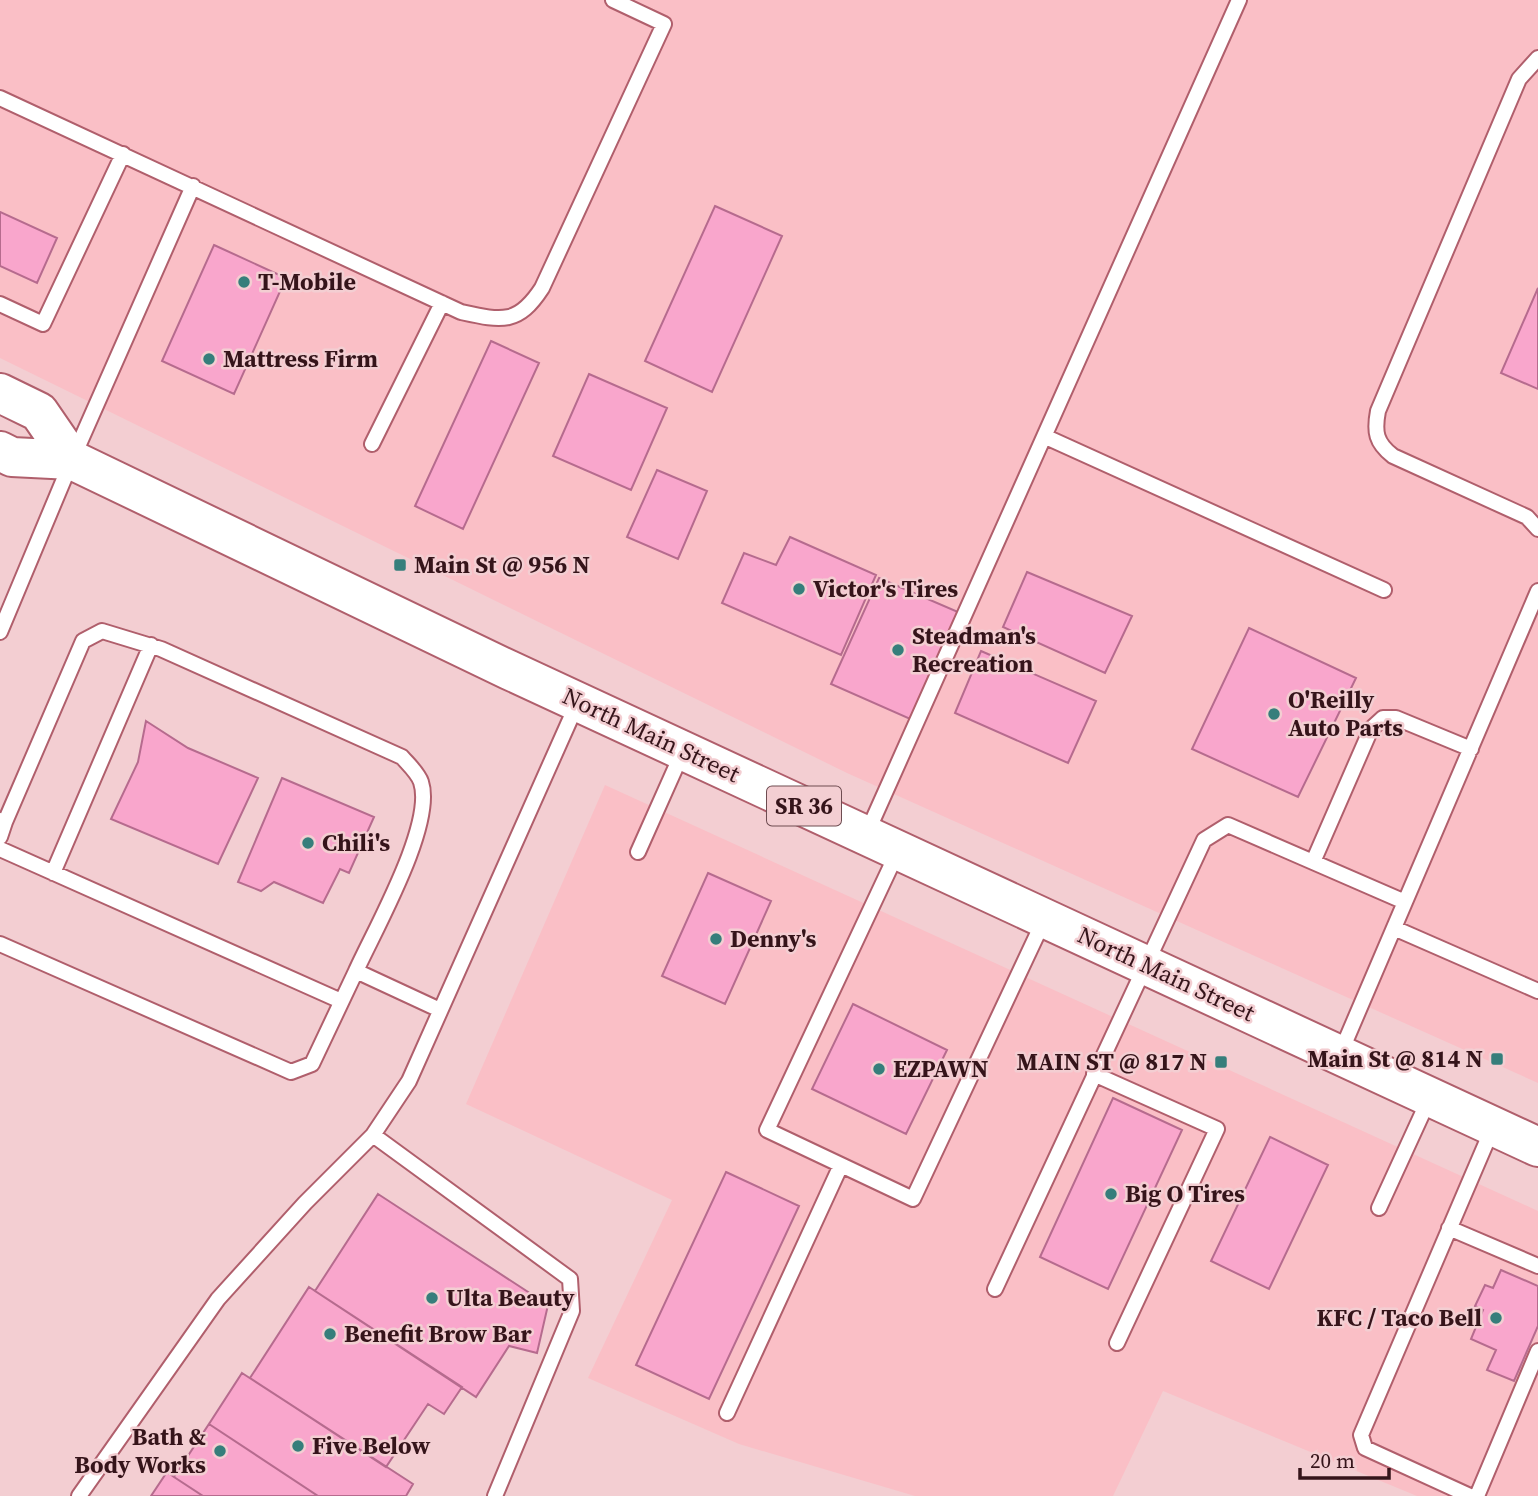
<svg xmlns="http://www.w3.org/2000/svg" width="1538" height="1496" font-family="'Source Serif 4',serif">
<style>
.built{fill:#fabfc6}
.building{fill:#f9a6cc;stroke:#b66b8e;stroke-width:2}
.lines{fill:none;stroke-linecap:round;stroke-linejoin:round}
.service-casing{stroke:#b05f6c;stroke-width:18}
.trunk-casing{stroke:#b05f6c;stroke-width:42}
.service{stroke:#fff;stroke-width:14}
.trunk{stroke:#fff;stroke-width:38}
.poi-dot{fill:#367e7b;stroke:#f3ced2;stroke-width:2.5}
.labels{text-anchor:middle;stroke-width:5;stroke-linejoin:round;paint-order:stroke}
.shield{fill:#f3ced2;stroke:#6e4c51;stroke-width:2}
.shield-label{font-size:23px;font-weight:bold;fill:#35141a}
.poi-label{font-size:24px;font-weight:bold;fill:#35141a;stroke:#f3ced2;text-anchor:start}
.street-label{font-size:24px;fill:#35141a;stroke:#f3ced2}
</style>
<rect width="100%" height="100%" fill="#f3ced2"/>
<path class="built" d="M0,0H1538V1083L847,773L0,358Z
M605,785L1538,1211V1496H1417L1163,1391L1113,1496H915L739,1444L588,1378L672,1200L466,1104Z"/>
<path class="building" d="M715,206L782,236L712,392L645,361Z
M0,212L57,238L37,283L0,266Z
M214,245L286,278L234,394L162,361Z
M1538,288V389L1501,373Z
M491,341L539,363L463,529L415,506Z
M589,374L667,408L631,490L553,456Z
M657,470L707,491L678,559L627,537Z
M790,537L876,575L841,655L722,603L744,553L776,565Z
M1027,572L1132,616L1105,673L1003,627Z
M879,578L965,615L917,722L831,684Z
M1249,628L1356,678L1298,797L1192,749Z
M981,651L1096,701L1068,763L955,713Z
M146,721L188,748L258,778L218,864L111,819L138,762Z
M282,778L374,817L349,873L340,869L323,903L274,882L261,891L238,882Z
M708,873L771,901L725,1004L662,976Z
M853,1004L947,1050L906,1134L812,1089Z
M1113,1098L1182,1130L1108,1289L1040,1257Z
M1270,1137L1328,1165L1269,1289L1211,1261Z
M726,1172L799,1206L709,1399L636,1365Z
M378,1194L548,1305L537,1353L509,1346L476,1397L315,1291Z
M1501,1270L1538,1286V1326L1514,1381L1487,1370L1496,1350L1471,1339L1483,1310L1475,1306L1485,1285L1493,1288Z
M309,1287L462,1387L444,1414L428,1404L386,1467L250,1378Z
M242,1373L413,1484L406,1496H318L209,1424Z
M209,1424L318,1496H203L174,1477Z
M167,1472L174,1477L203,1496H151Z"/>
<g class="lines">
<defs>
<path id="service" d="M1538,58L1519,79L1378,411C1374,432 1376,443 1393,456L1527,517L1538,529
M0,98L461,312C502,321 518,325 542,288L664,24L613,0
M0,304L43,324L123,154
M1046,437L1384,590
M372,444L442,303
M0,632L72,460L193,186
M0,820L5,822L0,837
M5,822L83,641L102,631L161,649L402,757C408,764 418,773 421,782C435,824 375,929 356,971
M867,833L1239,0
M0,849L341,1001
M898,851L767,1130L913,1199L1044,920
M638,852L683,751
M1313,862L1371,729L1383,718H1396L1471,749
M53,873L151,645
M1394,928L1538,991
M0,944L291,1072L312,1064L356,971L440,1010
M1340,1054L1538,591
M1094,1074L1217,1129L1117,1343
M373,1135L409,1081L577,704
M1379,1208L1429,1099
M1449,1228L1538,1266
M995,1289L1204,840L1228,825L1405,902
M727,1413L841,1165
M79,1496L218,1299L305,1203L373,1135L570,1279L572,1311L495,1496
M1470,1496L1365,1448L1361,1435L1493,1127
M1477,1496L1538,1351"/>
<path id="trunk" d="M0,393L39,412L72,460
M0,451L12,457L72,460L509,670L1538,1147"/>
</defs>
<use href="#service" class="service-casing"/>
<use href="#trunk" class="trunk-casing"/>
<use href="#service" class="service"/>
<use href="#trunk" class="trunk"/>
</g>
<g class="poi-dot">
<circle cx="244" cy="282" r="7"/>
<circle cx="209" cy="359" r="7"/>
<rect x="393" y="558" width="14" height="14" rx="3.5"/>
<circle cx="799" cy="589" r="7"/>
<circle cx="898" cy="650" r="7"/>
<circle cx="1274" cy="714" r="7"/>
<circle cx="308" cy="843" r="7"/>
<circle cx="716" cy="939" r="7"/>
<rect x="1490" y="1052" width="14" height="14" rx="3.5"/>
<rect x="1214" y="1055" width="14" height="14" rx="3.5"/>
<circle cx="879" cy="1069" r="7"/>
<circle cx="1111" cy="1194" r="7"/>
<circle cx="432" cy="1298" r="7"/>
<circle cx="1496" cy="1318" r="7"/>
<circle cx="330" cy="1334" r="7"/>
<circle cx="298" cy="1446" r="7"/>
<circle cx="220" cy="1451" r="7"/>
</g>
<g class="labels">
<rect class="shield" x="767" y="786.5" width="74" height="39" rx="5"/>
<g class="shield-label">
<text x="804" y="814">SR 36</text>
</g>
<g class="poi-label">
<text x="258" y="290">T-Mobile</text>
<text x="223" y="367">Mattress Firm</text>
<text x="414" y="573">Main St @ 956 N</text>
<text x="813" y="597">Victor's Tires</text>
<text x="912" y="644">Steadman's<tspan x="912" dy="28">Recreation</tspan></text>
<text x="1288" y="708">O'Reilly<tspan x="1288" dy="28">Auto Parts</tspan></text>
<text x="322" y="851">Chili's</text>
<text x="730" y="947">Denny's</text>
<text x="1483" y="1067" text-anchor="end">Main St @ 814 N</text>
<text x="1207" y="1070" text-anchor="end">MAIN ST @ 817 N</text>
<text x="893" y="1077">EZPAWN</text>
<text x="1125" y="1202">Big O Tires</text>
<text x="446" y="1306">Ulta Beauty</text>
<text x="1482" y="1326" text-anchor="end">KFC / Taco Bell</text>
<text x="344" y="1342">Benefit Brow Bar</text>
<text x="206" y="1445" text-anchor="end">Bath &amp;<tspan x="206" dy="28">Body Works</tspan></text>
<text x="312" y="1454">Five Below</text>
</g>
<g class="street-label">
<text transform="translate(651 735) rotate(25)" y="8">North Main Street</text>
<text transform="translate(1166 974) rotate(25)" y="8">North Main Street</text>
</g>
</g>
<path d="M1300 1468v10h89v-10" fill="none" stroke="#35141a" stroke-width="3.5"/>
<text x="1310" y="1468" font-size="21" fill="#35141a" stroke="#f3ced2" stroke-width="5" paint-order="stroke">20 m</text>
</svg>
